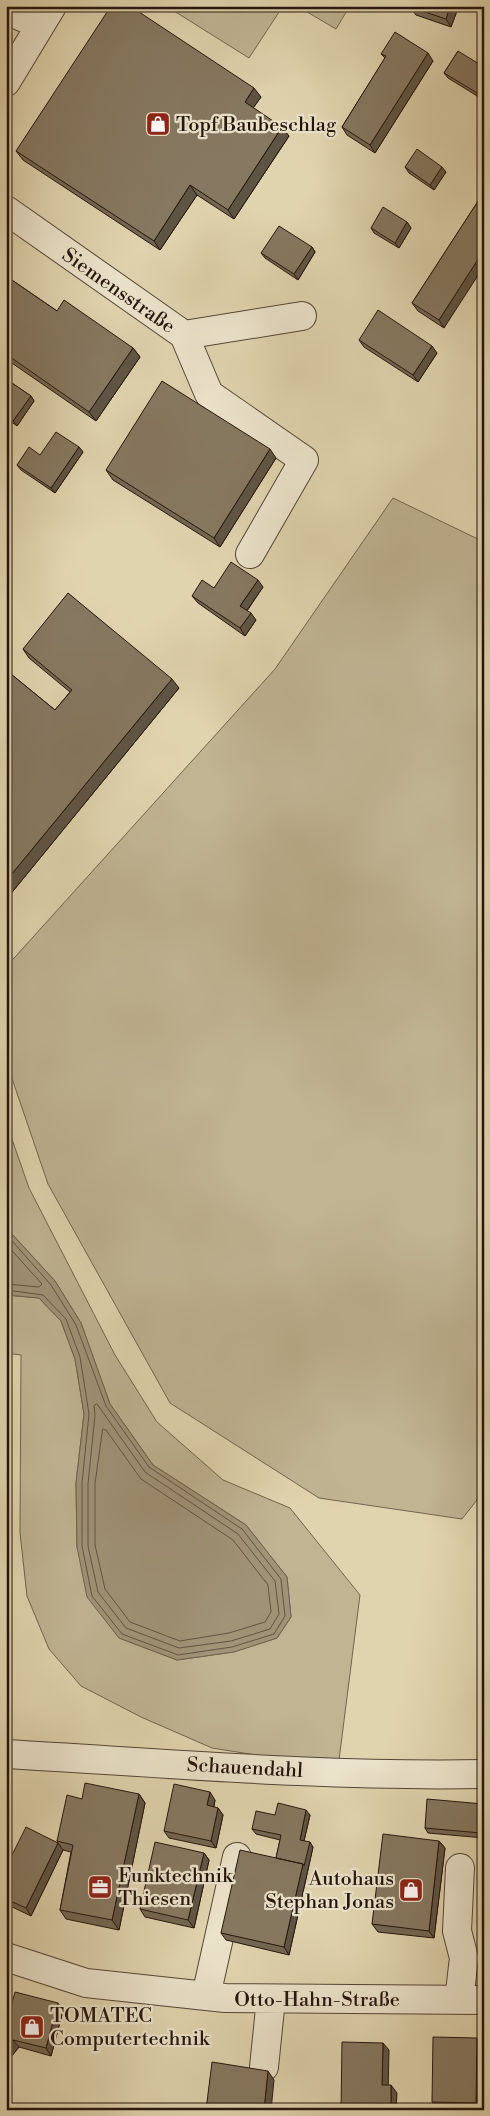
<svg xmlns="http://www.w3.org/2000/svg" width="490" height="2116" font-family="'Libre Bodoni',serif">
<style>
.green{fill:#c0b493;stroke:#726450}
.water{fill:#a09378;stroke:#6f614d}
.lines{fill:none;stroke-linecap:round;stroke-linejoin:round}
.shore{stroke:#625442;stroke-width:1}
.minor-casing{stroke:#544536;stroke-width:30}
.minor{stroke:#ebe3cb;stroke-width:28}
.wall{fill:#736753;stroke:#25150d}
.shaded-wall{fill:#5e5444;stroke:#25150d}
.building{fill:#867861;stroke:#25150d}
.labels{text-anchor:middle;stroke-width:4.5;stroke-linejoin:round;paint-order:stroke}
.poi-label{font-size:20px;fill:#25150d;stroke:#ebe3cb;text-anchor:start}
.street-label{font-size:20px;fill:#25150d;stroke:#ebe3cb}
</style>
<rect width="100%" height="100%" fill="#e0d4af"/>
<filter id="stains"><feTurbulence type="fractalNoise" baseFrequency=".004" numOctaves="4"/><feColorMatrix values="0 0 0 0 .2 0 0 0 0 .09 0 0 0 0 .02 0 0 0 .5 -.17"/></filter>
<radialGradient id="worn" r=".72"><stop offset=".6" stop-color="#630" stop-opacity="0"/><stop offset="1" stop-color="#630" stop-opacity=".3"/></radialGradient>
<path class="green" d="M166,6H283L249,58Z
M297,6H340L348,9L336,29Z
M393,498L484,542V1491L462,1519L319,1498L170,1403L48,1184L6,1061V967L275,669Z
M6,1122L29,1188L115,1355L157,1422L223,1480L290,1508L360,1595L338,1768L212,1748L141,1717L81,1686L49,1649L27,1596L20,1533L21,1355L6,1353V1295L39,1298L61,1321L75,1359L84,1414L76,1483L77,1547L119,1638L177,1660L233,1652L277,1638L291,1617L287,1577L246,1525L153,1465L110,1404L81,1323L55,1281L11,1233L6,1219Z"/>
<path class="water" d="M6,1219L11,1233L55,1281L81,1323L110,1404L153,1465L246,1525L287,1577L291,1617L277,1638L234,1652L177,1660L119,1638L87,1597L77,1547L76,1483L84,1414L75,1359L61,1321L39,1298L6,1295Z"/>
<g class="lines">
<path class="shore" d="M6,1234L51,1285L76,1325L106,1406L149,1467L242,1529L281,1579L285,1616L274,1634L232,1647L178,1655L122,1634L92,1596L82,1546V1483L89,1414L80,1357L66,1319L43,1295L6,1290
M6,1244L42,1284L39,1287L6,1284
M97,1404L145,1472L238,1534L275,1581L279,1614L270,1629L231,1641L179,1648L126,1628L98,1592L88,1546V1484L95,1415L94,1406Z
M103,1429L106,1430L141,1479L233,1540L268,1585L271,1612L265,1622L229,1633L180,1641L130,1622L105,1589L95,1545V1484Z"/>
<defs>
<path id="minor" d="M6,10L40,25
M6,82L52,6
M6,210L184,335L302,316
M184,335L209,394L304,460L250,554
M6,1754C165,1763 324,1777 484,1774
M6,1957L86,1983L225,1998L484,2000
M206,1996L237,1857
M459,2000L464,1958L457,1931L460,1868
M264,2067L271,1999"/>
</defs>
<use href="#minor" class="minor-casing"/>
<use href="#minor" class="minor"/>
</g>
<path class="wall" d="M411,6H457L458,8L451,27L416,15L410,7Z
M458,51L482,99L448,78L444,73Z
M381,54L433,61L375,153L347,135L342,127L385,58Z
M261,97L253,108L289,136L234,219L197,195L160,250L23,160L16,151Z
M484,112V128L478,120Z
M405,167L446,172L434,190L409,173Z
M484,192L444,328L418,311L412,303Z
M407,222L411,228L399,248L374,233L371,228Z
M312,247L315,252L298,280L265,258L261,253Z
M6,276L57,311L133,348L140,357L96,421L6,359Z
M359,340L437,353L418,382L364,347Z
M6,379L31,396L34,401L17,426L6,418Z
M79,447L83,452L55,493L21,470L17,465L40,455Z
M276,458L220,547L113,480L106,470Z
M263,587L247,611L256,620L245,636L198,603L192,596L214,588Z
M23,649L179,688L9,896L6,894V765L8,763L6,762V670L55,710L70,692L29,658Z
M139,1794L145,1803L119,1930L66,1919L60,1910L71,1852L63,1850L31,1916L6,1904V1862L8,1863L58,1843L57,1841L82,1799Z
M215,1800L214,1807L218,1808L223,1815L216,1848L169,1838L164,1831Z
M484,1804V1838L428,1833L425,1828Z
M275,1815H310L304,1841L313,1847L289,1955L226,1940L221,1933L276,1858L280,1840L256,1834L252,1829Z
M439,1841L445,1848L434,1938L378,1932L372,1924Z
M204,1853L209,1860L194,1928L145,1917L140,1909Z
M63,2011L51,2056L19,2047L6,2063V2017L8,2018Z
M483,2045L481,2110H437L432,2102Z"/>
<path class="shaded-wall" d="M450,6H457L458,8L451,27L446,19Z
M428,53L433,61L375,153L370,145Z
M484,85V97L482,99L479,94Z
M254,88L261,97L251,111L245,102Z
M282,127L289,136L234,219L228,210Z
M442,167L446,172L434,190L430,185Z
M190,185L197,195L160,250L154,241Z
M407,222L411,228L399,248L395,243Z
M312,247L315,252L298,280L294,274Z
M484,250V266L444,328L439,320Z
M432,346L437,353L418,382L413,375Z
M133,348L140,357L96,421L89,412Z
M31,396L34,401L17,426L13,421Z
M79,447L83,452L55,493L51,488Z
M270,449L276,458L220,547L214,538Z
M258,580L263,587L245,613L240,606Z
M251,613L256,620L245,636L240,628Z
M6,638L10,643L6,647Z
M172,679L179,688L9,896L6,892V881Z
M210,1792L215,1800L212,1813L207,1805Z
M139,1794L145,1803L119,1930L112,1920Z
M483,1804H484V1837L481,1833Z
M218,1808L223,1815L216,1848L211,1841Z
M306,1810L310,1815L303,1845L300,1840Z
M439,1841L445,1848L434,1938L429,1931Z
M310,1842L313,1847L289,1955L284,1947L303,1864Z
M58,1843L63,1850L31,1916L26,1908Z
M204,1853L209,1860L194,1928L188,1920Z
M58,2003L63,2011L51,2056L46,2048Z
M477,2038L483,2045L481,2110L476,2103Z
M13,2040L19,2047L6,2063V2049Z
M383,2043L389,2050L388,2093L382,2085Z
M268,2071L274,2080L271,2110H264Z
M10,2085L12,2088L6,2097V2091Z
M391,2085L397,2093L396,2110H391Z"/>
<path class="building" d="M111,6H130L254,88L245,102L282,127L228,210L190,185L154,241L16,151Z
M411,6H450L446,19L410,7Z
M395,32L428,53L370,145L342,127L386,56L381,54Z
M458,51L484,67V85L479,94L444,73Z
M484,112V124L478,120Z
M417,149L442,167L430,185L405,167Z
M484,192V250L439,320L412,303Z
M383,207L407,222L395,243L371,228Z
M279,226L312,247L294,274L261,253Z
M6,276L57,311L64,300L133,348L89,412L6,354Z
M378,310L432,346L413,375L359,340Z
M6,379L31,396L13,421L6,416Z
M162,381L270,449L214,538L106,470Z
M56,432L79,447L51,488L17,465L29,447L40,455Z
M231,562L258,580L240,606L251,613L240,628L192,596L202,580L214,588Z
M68,593L172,679L6,881V765L10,761L6,758V670L55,710L72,690L23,649Z
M85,1783L139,1794L112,1920L60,1910L73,1845L57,1841L67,1795L82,1799Z
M174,1784L210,1792L207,1805L218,1808L211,1841L164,1831Z
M427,1799L483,1804L481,1833L425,1828Z
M278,1803L306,1810L300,1840L310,1842L304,1866L303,1864L276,1858L281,1835L252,1829L256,1811L275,1815Z
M26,1827L58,1843L26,1908L6,1899V1862L8,1863Z
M383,1834L439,1841L429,1931L372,1924Z
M155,1842L204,1853L188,1920L140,1909Z
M240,1850L303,1864L284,1947L221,1933Z
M15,1992L58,2003L46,2048L13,2040L6,2049V2017L8,2018Z
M433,2037L477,2038L476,2103L432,2102Z
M342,2042L383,2043L382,2085H391V2110H341Z
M212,2062L268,2071L264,2110H206Z
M6,2082L10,2085L6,2091Z"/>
<defs>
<symbol id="shop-square" viewBox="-11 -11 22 22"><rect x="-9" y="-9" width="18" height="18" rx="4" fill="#8f2418" stroke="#ebe3cb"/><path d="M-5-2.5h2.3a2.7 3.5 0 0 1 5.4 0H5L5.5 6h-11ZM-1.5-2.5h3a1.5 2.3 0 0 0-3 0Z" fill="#fff"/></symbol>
<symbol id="office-square" viewBox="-11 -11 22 22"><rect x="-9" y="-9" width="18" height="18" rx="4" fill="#8f2418" stroke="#ebe3cb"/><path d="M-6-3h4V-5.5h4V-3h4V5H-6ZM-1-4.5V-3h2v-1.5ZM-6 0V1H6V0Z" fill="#fff"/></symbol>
</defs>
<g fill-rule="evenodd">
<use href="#shop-square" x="144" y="110" width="28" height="28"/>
<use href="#office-square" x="86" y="1873" width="28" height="28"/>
<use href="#shop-square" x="397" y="1876" width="28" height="28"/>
<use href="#shop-square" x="18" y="2013" width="28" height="28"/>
</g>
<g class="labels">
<g class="poi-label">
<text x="176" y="131">Topf Baubeschlag</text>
<text x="118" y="1882">Funktechnik<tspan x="118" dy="23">Thiesen</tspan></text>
<text x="394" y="1885" text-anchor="end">Autohaus<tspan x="394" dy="23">Stephan Jonas</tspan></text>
<text x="50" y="2022">TOMATEC<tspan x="50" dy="23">Computertechnik</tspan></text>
</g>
<g class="street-label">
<text transform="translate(119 290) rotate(35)" y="7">Siemensstraße</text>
<text transform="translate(245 1767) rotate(3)" y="7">Schauendahl</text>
<text x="317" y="2006">Otto-Hahn-Straße</text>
</g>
</g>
<rect width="490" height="2116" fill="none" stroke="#e0d4af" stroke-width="25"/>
<rect x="8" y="8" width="475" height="2101" fill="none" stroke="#25150d" stroke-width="2.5"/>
<rect x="12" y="12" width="465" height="2091" fill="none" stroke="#25150d"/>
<rect width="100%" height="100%" filter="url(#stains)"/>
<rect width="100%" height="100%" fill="url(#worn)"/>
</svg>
